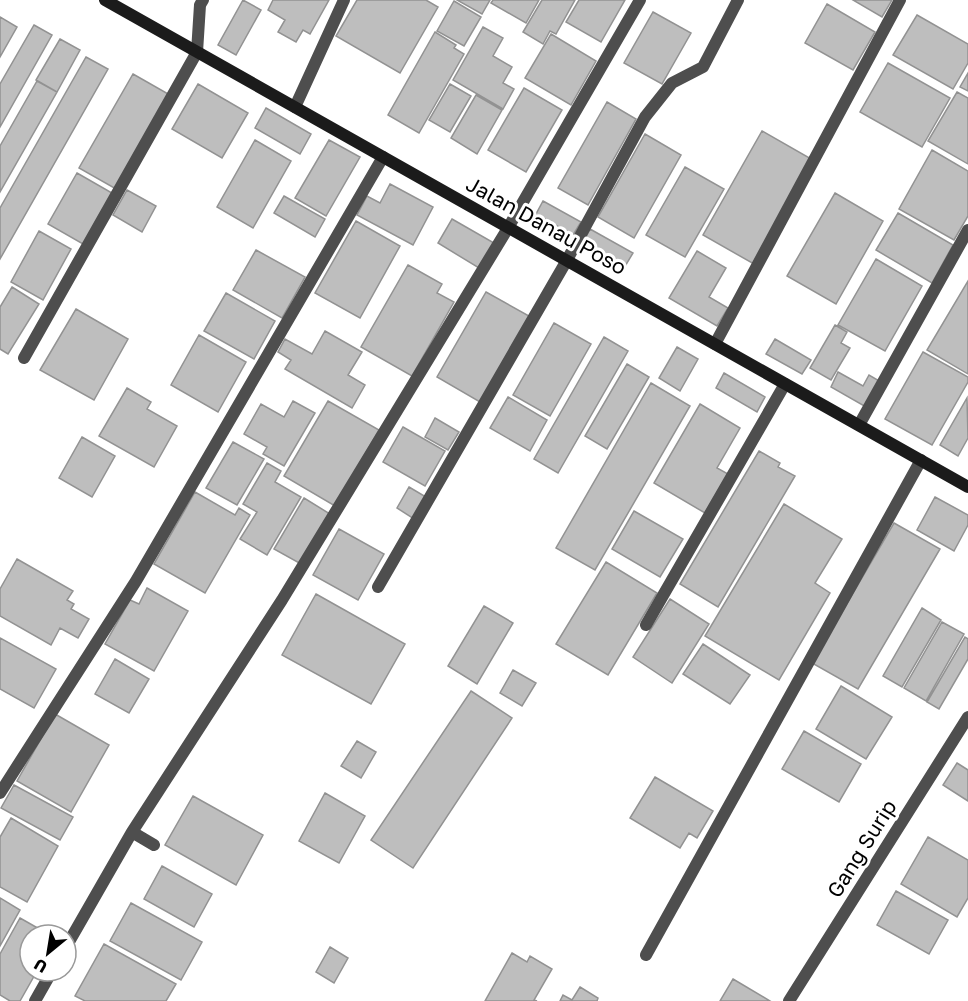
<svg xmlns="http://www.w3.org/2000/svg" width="968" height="1001" font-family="'Golos Text',sans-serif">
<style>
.building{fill:#bebebe;stroke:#929292;stroke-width:1.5}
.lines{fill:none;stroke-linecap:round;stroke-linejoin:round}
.street{stroke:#4e4e4e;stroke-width:12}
.secondary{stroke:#1b1b1b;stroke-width:12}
.labels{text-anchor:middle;stroke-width:6;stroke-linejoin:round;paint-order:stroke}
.street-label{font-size:21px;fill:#000;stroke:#fff}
</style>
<rect width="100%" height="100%" fill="#fff"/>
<path class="building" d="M243,0L261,10L236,55L218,45Z
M273,0H329L310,34L303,30L296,42L278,32L285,20L268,10Z
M357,0H426L438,7L400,73L336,36Z
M457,0H490L482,14Z
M493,0H539L526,23L491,3Z
M542,0H575L556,34L550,31L543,44L523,32Z
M579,0H625L601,42L566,22Z
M853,0H892L882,17Z
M454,1L481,17L464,46L437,31Z
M827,4L875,32L853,70L805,43Z
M653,12L691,33L662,84L624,63Z
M917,15L968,44V63L953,89L893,55Z
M0,17L17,27L0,57Z
M34,25L52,35L0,127V84Z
M483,27L503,38L493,56L512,67L503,83L514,89L503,109L453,80Z
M435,32L456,45L454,48L464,54L419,133L388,115Z
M551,34L596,61L571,105L525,78Z
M60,39L80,50L57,92L36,80Z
M86,57L108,69L0,259V208Z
M888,63L950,98L922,147L860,112Z
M968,73V91L960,87Z
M133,74L170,95L116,189L79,168Z
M37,81L57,92L0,192V146Z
M198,84L248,113L222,158L172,129Z
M450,84L471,96L450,132L429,120Z
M524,88L562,110L526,172L488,150Z
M957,92L968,98V164L928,141Z
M476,95L502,110L477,154L451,138Z
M607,102L636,119L588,205L558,188Z
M266,108L311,134L300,154L255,128Z
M762,131L813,160L754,264L703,235Z
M645,134L681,155L634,238L598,217Z
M255,140L291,161L253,228L217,207Z
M329,140L360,157L326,216L295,198Z
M932,150L968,171V216L954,240L899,209Z
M685,167L724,189L685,257L646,235Z
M77,173L112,193L83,244L48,224Z
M390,184L433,207L413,245L357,215L367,196L380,203Z
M127,190L156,206L142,232L113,215Z
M835,193L883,221L836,304L787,276Z
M284,196L325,219L315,237L274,213Z
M543,201L581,222L573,235L536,214Z
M898,213L953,245L932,283L876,250Z
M452,219L494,243L479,268L438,243Z
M356,221L400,246L360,318L315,293Z
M590,229L633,253L624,268L582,245Z
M39,231L71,249L43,300L11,282Z
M256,250L305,277L282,318L233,290Z
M697,251L726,268L709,297L728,308L717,326L669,298Z
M876,259L922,286L885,351L838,325Z
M408,265L442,284L437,293L454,302L412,376L361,347Z
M968,281V374L927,350Z
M12,287L39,304L8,354L0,349V307Z
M486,292L529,316L480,402L437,377Z
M226,293L275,321L254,359L204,331Z
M76,309L128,339L94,400L40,370Z
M554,323L591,344L550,416L513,395Z
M835,325L847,332L841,343L850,348L831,380L810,368Z
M325,331L362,352L348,375L365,385L352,408L285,369L291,360L278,352L285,339L312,354Z
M199,335L246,362L218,412L171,385Z
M604,337L628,351L558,473L534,459Z
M775,339L811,360L802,374L766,354Z
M677,347L698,359L680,391L659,378Z
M923,352L968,377V382L932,445L885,419Z
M627,364L649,377L607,449L585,436Z
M838,372L863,386L869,375L881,382L866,407L831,387Z
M724,373L765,397L757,412L716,388Z
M651,383L690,406L595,570L556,548Z
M127,388L151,402L147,409L177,426L154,467L99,436Z
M508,397L547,420L530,451L490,428Z
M967,398L968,438L958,456L940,445Z
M293,401L315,413L284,466L263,454L267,447L244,434L261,404L284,417Z
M328,401L379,430L335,506L284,476Z
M700,404L740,428L717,468L728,474L705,513L654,483Z
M435,418L459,432L448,450L425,437Z
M403,427L445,451L425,486L383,462Z
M82,437L115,456L92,497L59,478Z
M233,442L264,459L237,505L206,488Z
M759,451L780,463L778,467L795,476L718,607L680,584Z
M267,463L281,471L275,482L301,497L267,555L240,539L257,512L243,504Z
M409,487L426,497L414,519L397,508Z
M195,492L235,515L239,508L250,515L205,593L154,564Z
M935,497L968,515V525L954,551L917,530Z
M304,498L330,514L301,564L274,549Z
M784,504L842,539L815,583L830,593L779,680L705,636Z
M634,511L683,539L660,577L612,549Z
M894,523L940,549L858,689L812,663Z
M339,529L384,554L358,600L313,575Z
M17,559L73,591L67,600L74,604L71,609L89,619L78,638L60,628L51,645L0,616V589Z
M606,562L657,593L608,675L556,644Z
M147,588L188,611L154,671L105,644L130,600L139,604Z
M316,594L405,644L371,704L282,655Z
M670,599L709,624L672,683L633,657Z
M484,606L513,623L477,684L448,666Z
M922,608L941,620L902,687L883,676Z
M942,622L964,634L926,701L904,688Z
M965,637L968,639V659L939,709L927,702Z
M0,638L56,669L34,708L0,689Z
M703,644L750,675L730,704L683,674Z
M115,659L149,679L129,713L95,694Z
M513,670L536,683L522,706L500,693Z
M841,686L892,717L866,759L816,729Z
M471,691L512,718L413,868L371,840Z
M55,714L109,745L71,812L17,781Z
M804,731L861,764L839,802L782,769Z
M357,741L376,752L361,778L341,766Z
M957,763L968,770V801L943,785Z
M655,777L713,811L697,838L689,833L680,848L630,818Z
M14,785L73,817L60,840L1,808Z
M325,793L365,816L339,863L299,841Z
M193,796L263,835L236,885L165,845Z
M11,818L58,846L27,902L0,887V837Z
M928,837L968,860V898L957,917L901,884Z
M162,866L212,894L194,927L144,899Z
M896,891L948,920L929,954L877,925Z
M0,898L20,910L0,946Z
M131,903L202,942L181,980L110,941Z
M20,918L50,935H30V971H37L20,1001H10L0,995V954Z
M104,944L176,984L166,1001H85L75,996Z
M330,947L348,958L334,983L316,972Z
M512,953L527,962L530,956L552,969L534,1000L537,1001H485Z
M733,979L770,1001H720Z
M580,987L598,998L597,1001H560L563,995L572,1000Z"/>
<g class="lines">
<path class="street" d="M295,107L344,0
M715,344L900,0
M24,358L197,52L200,5L203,0
M859,425L968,230
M378,587L567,260L645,117L672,83L703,67L738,0
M646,625L785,384
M0,793L136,581L383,157
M132,832L154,845
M66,947L132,832L282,600L508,228L640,0
M646,955L921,460
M35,1001L52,971
M789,1001L968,717"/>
<path class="secondary" d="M105,0L968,487"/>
</g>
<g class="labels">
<g class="street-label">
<text transform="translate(546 226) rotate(29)" y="7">Jalan Danau Poso</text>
<text transform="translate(862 849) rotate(-58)" y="7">Gang Surip</text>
</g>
</g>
<g transform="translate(48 953) rotate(210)"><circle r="28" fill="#ffffff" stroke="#999999" stroke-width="1.5"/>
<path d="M0-4.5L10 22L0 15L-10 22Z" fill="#000000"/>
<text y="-9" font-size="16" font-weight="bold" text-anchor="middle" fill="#000000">U</text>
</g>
</svg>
